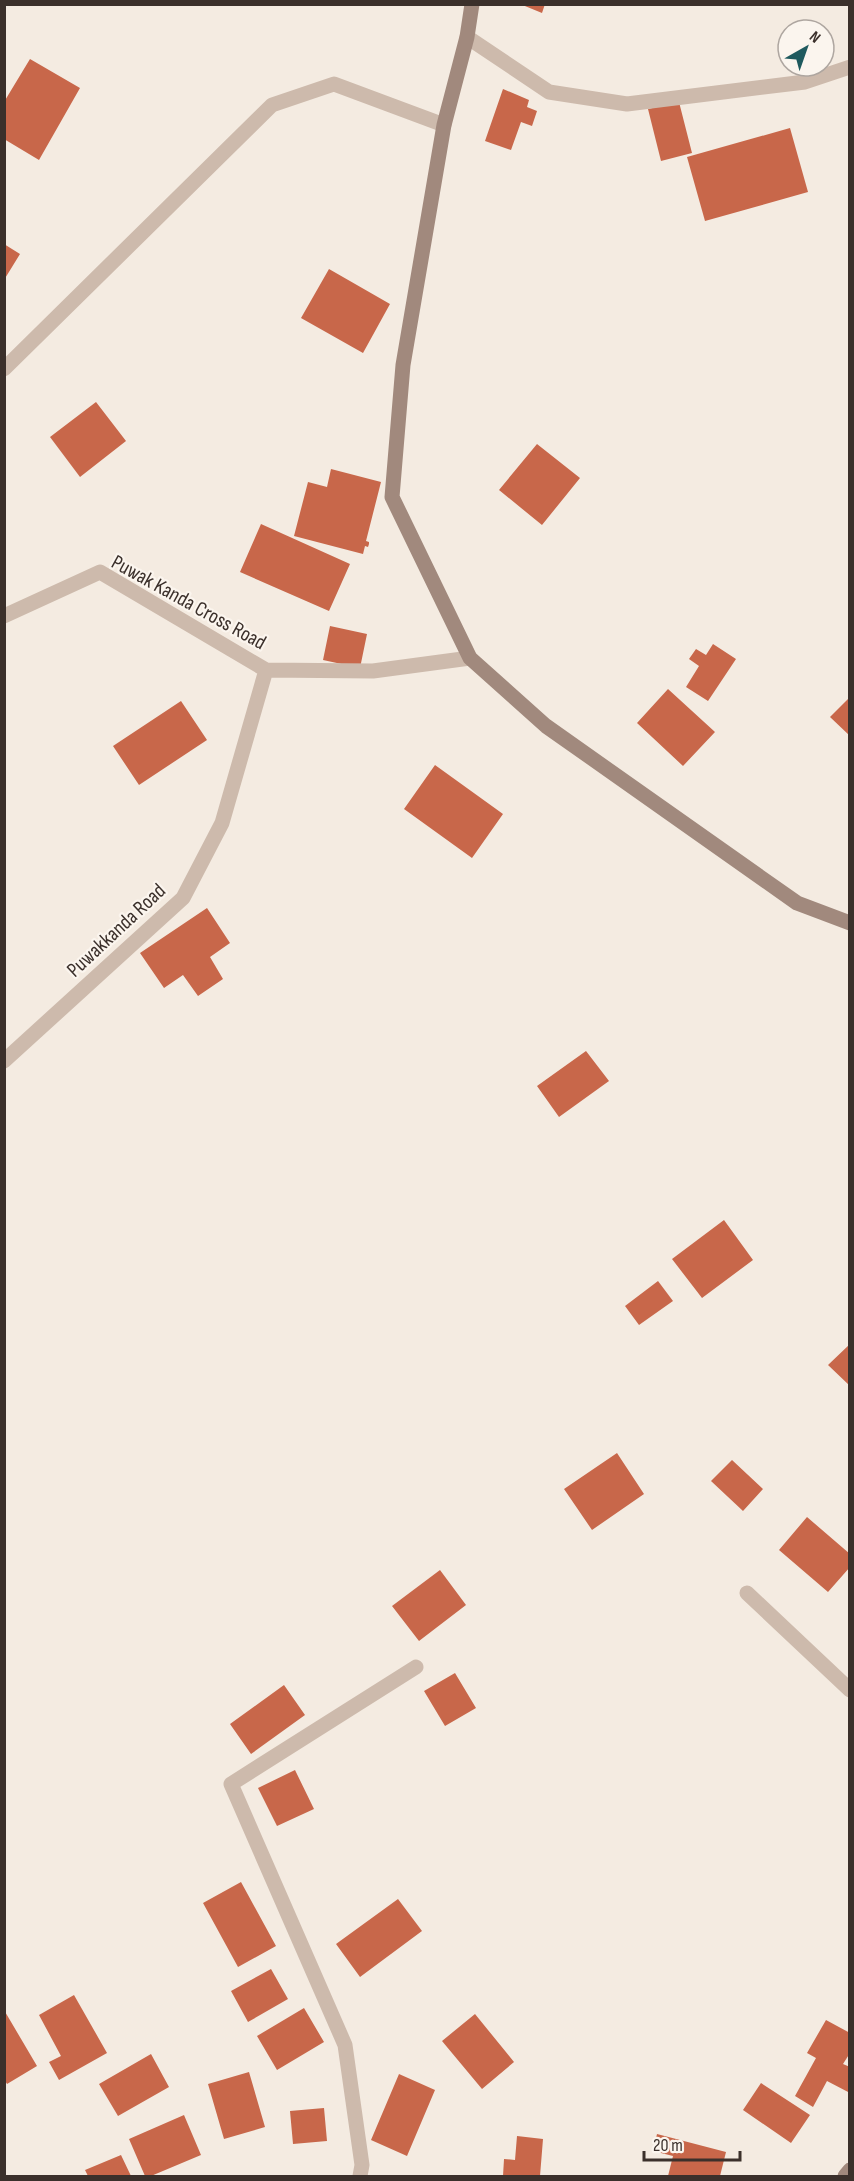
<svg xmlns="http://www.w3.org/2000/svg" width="854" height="2181" font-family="'Sofia Sans Condensed',sans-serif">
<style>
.building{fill:#c8674a}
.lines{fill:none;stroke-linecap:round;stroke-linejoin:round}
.street{stroke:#cdbaac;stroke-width:15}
.secondary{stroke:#a1897d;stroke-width:15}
.labels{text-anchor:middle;stroke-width:4.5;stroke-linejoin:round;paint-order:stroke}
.street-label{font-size:21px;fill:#3b302b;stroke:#fbf5ee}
</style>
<rect width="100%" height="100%" fill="#f4ebe1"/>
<path class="building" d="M520,4H545L542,13Z
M30,59L80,88L39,160L4,139V102Z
M503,89L529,100L527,107L537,111L532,126L521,122L511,150L485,141Z
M679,102L692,153L661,161L648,109Z
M790,128L808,192L705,221L687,157Z
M4,244L20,254L4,280Z
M329,269L390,304L363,353L301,318Z
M96,402L126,441L80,477L50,437Z
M537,444L580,478L542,525L499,490Z
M331,469L381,482L366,541L369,542V544L368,547L365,546L363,554L294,536L308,482L327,487Z
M261,524L350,564L329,611L240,572Z
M330,626L367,634L360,668L323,660Z
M713,644L736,659L708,701L686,687L699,666L689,659L696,649L706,655Z
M668,689L715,732L683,766L637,723Z
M850,697V736L830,717Z
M181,701L207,740L139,785L113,746Z
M435,765L503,814L472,858L404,809Z
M207,908L230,943L210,957L223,979L198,996L183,975L164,988L140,953Z
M586,1051L609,1081L559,1117L537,1086Z
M724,1220L753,1260L702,1298L672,1259Z
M658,1281L673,1301L639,1325L625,1306Z
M850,1344V1386L828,1365Z
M617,1453L644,1494L592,1530L564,1489Z
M732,1460L763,1489L743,1511L711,1481Z
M807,1517L850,1554V1567L828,1592L779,1550Z
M440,1570L466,1605L419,1641L392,1606Z
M455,1673L476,1708L445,1726L424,1691Z
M284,1685L305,1715L251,1754L230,1724Z
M295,1770L314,1809L277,1826L258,1788Z
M241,1882L276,1946L238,1967L203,1903Z
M398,1899L422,1931L360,1977L336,1944Z
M271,1969L288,1999L248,2022L231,1991Z
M74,1995L107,2053L59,2080L49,2062L61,2056L39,2015Z
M304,2008L324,2042L277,2070L257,2036Z
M4,2010L37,2066L7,2084L4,2079Z
M475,2014L514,2062L482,2089L442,2041Z
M826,2020L850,2033V2053L843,2064L850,2067V2093L827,2081L813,2107L795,2096L816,2058L807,2053Z
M151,2054L169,2087L118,2116L99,2084Z
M249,2072L265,2127L224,2139L208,2084Z
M399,2074L435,2090L407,2156L371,2140Z
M761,2083L810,2115L791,2143L743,2110Z
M324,2108L327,2141L293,2144L290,2111Z
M184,2115L201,2155L151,2176H145L129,2139Z
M657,2134L726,2152L720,2176H668L673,2156L653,2151Z
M517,2136L543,2139L540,2176H503L504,2159L515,2160Z
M121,2155L131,2176H88L85,2170Z"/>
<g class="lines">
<path class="street" d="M467,37L549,92L627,104L805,82L850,67
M4,369L272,105L334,84L444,125
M4,616L100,572L266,670L373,671L470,658
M4,1061L183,898L222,823L266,670
M747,1593L850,1690
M360,2176L362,2165L345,2045L231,1784L416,1667"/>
<path class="secondary" d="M472,4L467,37L444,125L403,365L392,497L470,658L546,726L797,903L850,923
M845,2176L850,2170"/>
</g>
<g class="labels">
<g class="street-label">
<text transform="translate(189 602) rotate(29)" y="7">Puwak Kanda Cross Road</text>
<text transform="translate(116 930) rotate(-43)" y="7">Puwakkanda Road</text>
</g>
</g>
<rect width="854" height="2181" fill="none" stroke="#3b302b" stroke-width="12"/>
<g transform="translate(806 48) rotate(40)"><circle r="28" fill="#fbf5ee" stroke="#aea6a0" stroke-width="1.5"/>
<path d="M0-4.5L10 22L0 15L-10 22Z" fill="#1f5a5e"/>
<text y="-9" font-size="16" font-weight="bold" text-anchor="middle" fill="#3b302b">N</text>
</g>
<path d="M644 2151v9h96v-9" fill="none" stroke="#3b302b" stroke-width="3"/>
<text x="653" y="2151" font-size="18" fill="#3b302b" stroke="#fbf5ee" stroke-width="4.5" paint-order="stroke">20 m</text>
</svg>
